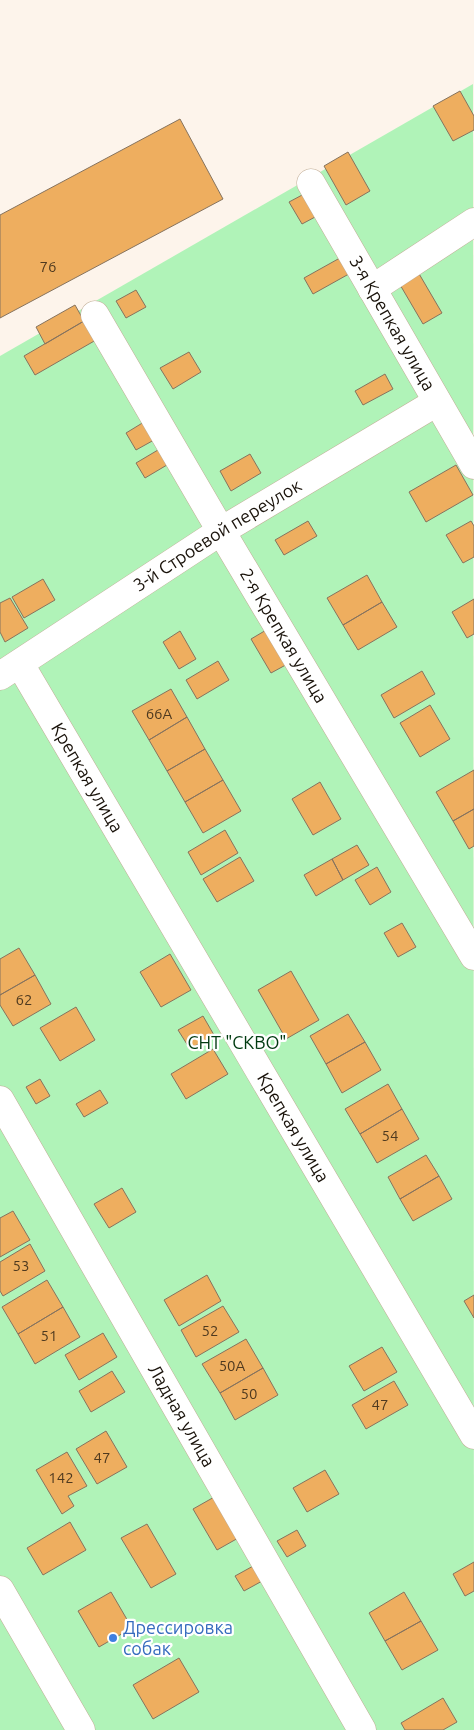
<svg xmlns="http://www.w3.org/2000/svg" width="474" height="1730" font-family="Ubuntu,sans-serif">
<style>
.green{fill:#b0f3b8}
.building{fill:#eeae5f;stroke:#86735e}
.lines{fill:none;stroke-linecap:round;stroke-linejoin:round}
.minor-casing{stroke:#c1ad96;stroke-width:29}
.minor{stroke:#fff;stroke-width:28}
.shop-dot{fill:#3f7fe0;stroke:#fff;stroke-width:2}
.labels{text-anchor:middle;stroke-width:4.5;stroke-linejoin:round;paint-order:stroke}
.number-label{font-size:15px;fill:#4e391f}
.street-label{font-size:18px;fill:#19120a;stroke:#fff}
.park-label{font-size:18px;fill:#003a10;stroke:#fff}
.shop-label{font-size:18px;fill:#366cbe;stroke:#fff;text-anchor:start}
</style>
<rect width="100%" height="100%" fill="#fdf4eb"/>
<path class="green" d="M473,84L474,1730H0V356Z"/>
<path class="building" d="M460,91L474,116V130L453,141L433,106Z
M180,119L223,199L0,318V215Z
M348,152L370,191L346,205L324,166Z
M304,194L317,216L302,224L289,202Z
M347,254L356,270L313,294L304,278Z
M418,272L442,313L423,324L399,283Z
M136,290L146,307L126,318L116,301Z
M75,305L84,321L45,344L36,327Z
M84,321L96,340L35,375L24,356Z
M189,352L201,372L173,389L160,368Z
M385,374L393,389L363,405L355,391Z
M144,422L154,440L136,450L126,433Z
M163,447L172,462L145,478L136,463Z
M250,454L261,473L231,491L220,471Z
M456,465L473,495L426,522L409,492Z
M308,521L317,536L284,555L275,540Z
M471,521L474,526V557L463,563L446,535Z
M367,575L382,602L343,625L327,598Z
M43,579L55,600L24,618L12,597Z
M10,598L28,628L5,642L0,632V603Z
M474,599V634L467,638L452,612Z
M382,602L397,627L358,650L343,625Z
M273,626L293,661L271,673L251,639Z
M180,631L196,659L179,669L163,642Z
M218,661L229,680L197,699L186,680Z
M422,671L435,694L394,718L381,695Z
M171,689L187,717L149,740L132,711Z
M430,705L450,739L420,757L400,723Z
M187,717L205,749L167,771L149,740Z
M205,749L223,780L185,802L167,771Z
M474,770V809L453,821L436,792Z
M223,780L241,811L203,833L185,802Z
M320,782L341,819L313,835L292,799Z
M474,809V846L469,849L453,821Z
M225,830L238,853L201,875L188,852Z
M357,845L369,865L343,880L332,859Z
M240,857L254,881L217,902L203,879Z
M332,859L343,880L316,896L304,875Z
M377,867L391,892L370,905L355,880Z
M402,923L416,947L398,957L384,933Z
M19,948L35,975L0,995V959Z
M170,954L191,990L161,1007L140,972Z
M291,971L319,1020L286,1039L258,990Z
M35,975L51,1004L13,1026L0,1005V995Z
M76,1007L95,1040L60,1061L40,1028Z
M348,1014L365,1042L326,1064L310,1036Z
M203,1016L214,1035L190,1049L178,1030Z
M365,1042L381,1070L342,1093L326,1064Z
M213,1049L228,1074L186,1099L171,1074Z
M40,1079L50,1096L36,1104L26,1087Z
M388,1084L402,1109L360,1134L345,1109Z
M100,1090L108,1103L84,1117L76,1104Z
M402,1109L419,1139L377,1163L360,1134Z
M426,1155L439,1176L400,1199L388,1177Z
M439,1176L452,1199L413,1221L400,1199Z
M122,1188L136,1212L109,1228L94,1204Z
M13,1211L30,1240L0,1257V1218Z
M30,1244L45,1271L3,1296L0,1291V1262Z
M207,1275L221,1301L179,1326L164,1300Z
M47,1280L63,1307L18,1334L2,1307Z
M474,1295V1318L464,1301Z
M223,1306L239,1332L196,1357L181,1330Z
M63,1307L80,1337L35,1364L18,1334Z
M103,1333L117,1357L79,1380L65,1355Z
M246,1339L263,1368L220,1393L202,1364Z
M382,1347L397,1372L364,1391L349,1366Z
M263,1368L278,1395L235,1420L220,1393Z
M112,1371L125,1392L91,1412L79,1391Z
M394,1381L408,1405L366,1429L352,1405Z
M106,1431L127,1467L97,1484L76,1449Z
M67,1452L87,1486L68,1496L74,1506L62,1514L36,1470Z
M325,1470L339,1494L307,1512L293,1488Z
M216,1496L240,1537L217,1550L193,1509Z
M70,1522L86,1550L43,1575L27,1548Z
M147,1524L176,1574L151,1588L121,1538Z
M297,1530L306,1546L287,1557L277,1541Z
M474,1562V1591L465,1596L453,1574Z
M255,1565L264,1580L244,1591L235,1576Z
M111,1592L132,1628L99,1647L78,1611Z
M404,1592L421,1621L385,1641L369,1613Z
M421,1621L438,1650L402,1670L385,1641Z
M179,1658L199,1692L153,1719L133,1685Z
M443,1698L457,1722L443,1730H405L401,1723Z"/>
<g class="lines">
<defs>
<g id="minor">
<path id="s1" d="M311,183L474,465"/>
<path d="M372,289L474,222"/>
<path id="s2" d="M95,315L221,531L474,956"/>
<path id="s3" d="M20,664L474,1435"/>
<path id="s4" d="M0,676L221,531L437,402"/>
<path id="s5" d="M0,1100L362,1730"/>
<path d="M0,1590L81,1730"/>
</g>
</defs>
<use href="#minor" class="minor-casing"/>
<use href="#minor" class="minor"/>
</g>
<circle class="shop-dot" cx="113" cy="1638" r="5"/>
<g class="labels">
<g class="number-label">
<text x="48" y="272">76</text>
<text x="159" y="719">66А</text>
<text x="24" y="1005">62</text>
<text x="390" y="1141">54</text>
<text x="21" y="1271">53</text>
<text x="210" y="1336">52</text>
<text x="49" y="1341">51</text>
<text x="232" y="1371">50А</text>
<text x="249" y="1399">50</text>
<text x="380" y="1410">47</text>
<text x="102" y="1463">47</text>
<text x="61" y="1483">142</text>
</g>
<g class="street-label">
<text dy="6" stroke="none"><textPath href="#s1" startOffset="162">3-я Крепкая улица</textPath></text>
<text dy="6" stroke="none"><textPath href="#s4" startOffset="259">3-й Строевой переулок</textPath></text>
<text dy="6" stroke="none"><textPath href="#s2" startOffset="372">2-я Крепкая улица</textPath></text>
<text dy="6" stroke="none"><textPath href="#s3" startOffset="132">Крепкая улица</textPath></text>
<text dy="6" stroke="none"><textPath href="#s3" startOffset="538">Крепкая улица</textPath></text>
<text dy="6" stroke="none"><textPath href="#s5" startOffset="364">Ладная улица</textPath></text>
</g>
<g class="park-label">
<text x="237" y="1049">СНТ "СКВО"</text>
</g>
<g class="shop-label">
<text x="123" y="1634">Дрессировка<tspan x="123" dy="21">собак</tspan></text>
</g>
</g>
</svg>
